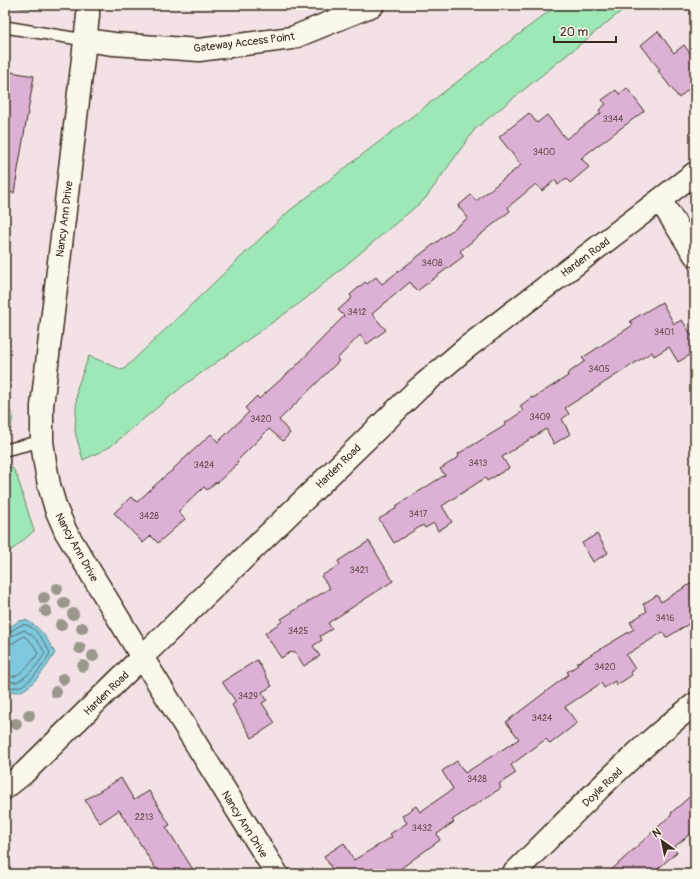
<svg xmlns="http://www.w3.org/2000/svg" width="700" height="879" font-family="Pangolin,sans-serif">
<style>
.green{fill:#9ee7b6;stroke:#6c886a}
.water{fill:#7ec9dd;stroke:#638991}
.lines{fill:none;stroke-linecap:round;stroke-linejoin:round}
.shore{stroke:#566a6a;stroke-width:1}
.building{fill:#ddb1d5;stroke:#3b2a1e}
.lane-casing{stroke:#3b2a1e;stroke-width:14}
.street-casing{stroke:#3b2a1e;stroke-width:25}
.secondary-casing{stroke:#3b2a1e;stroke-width:25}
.lane{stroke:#fbf7ec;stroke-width:11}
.street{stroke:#fbf7ec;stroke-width:22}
.secondary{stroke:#fbf7ec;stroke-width:22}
.tree{fill:#9b978c}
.labels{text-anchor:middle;stroke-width:3;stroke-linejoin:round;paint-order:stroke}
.number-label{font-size:9px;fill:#644c4c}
.street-label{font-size:11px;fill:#3b2a1e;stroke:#fbf7ec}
</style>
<rect width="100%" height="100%" fill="#f2e2e5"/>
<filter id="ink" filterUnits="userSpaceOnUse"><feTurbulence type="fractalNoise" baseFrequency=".025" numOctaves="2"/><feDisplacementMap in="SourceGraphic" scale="8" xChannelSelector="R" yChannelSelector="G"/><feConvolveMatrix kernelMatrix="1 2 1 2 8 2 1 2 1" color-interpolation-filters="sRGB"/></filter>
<g filter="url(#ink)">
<path class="green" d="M5,5H53L28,9Z
M557,5H629L475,129L425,199L304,300L183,386L110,447L83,460L75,432L77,388L89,356L123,370L289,211Z
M5,406L13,414L11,429L5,432Z
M12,467L17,476L34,531L5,556V468Z"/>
<path class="water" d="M26,620C42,629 46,637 55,653C49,664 32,689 18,692C14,692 9,691 5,690V630L19,621Z"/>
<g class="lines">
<path class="shore" d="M5,633C12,633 16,626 22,625C33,622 46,644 50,653C45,664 30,684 18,687C14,688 9,687 5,686
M5,638L10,637L24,630C34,635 40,643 45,653C41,661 25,681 15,682C12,682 8,681 5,681
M5,644L13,643L24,636C30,640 35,646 38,653C35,659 22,674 15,676C12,677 8,675 5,675"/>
</g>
<path class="building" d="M658,31L674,53L684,45L695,60V83L679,98L658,71L660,70L641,45Z
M5,71L34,76L14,193L5,192Z
M627,88L644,111L581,158L589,167L570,183L566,178L558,185L555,180L542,191L536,184L508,207L510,211L460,251L464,256L417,291L410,282L372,314L386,330L367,344L360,335L337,359L339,361L279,420L290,433L283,441L269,429L237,461L238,463L217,483L216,482L207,490L204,487L178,512L185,519L158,543L151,536L143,543L114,513L131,497L137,502L165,476L173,470V469L211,434L218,442L249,412L245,408L257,396L259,399L295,367L344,316L338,310L352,298L350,295L365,282L367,284L376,277L382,284L468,218L458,206L471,195L476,201L521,165L499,137L529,113L537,123L547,115L566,139L601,113L599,110L606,104L602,100L616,90L619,94Z
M662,302L674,324L682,320L695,341V352L678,362L669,347L654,356L652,352L565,408L569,414L562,419L570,434L554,444L546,429L502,457L509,468L487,481L485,478L442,506L452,522L438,531L434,523L425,528L423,525L394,543L379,519L397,508L396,506L445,475L440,469L459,457L458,454L506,425L505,423L523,411L520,406L532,397L533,398L568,376L567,374L585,361L582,358L633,325L630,321Z
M597,534L608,553L593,562L582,543Z
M369,541L393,581L328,623L332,629L320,636L322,640L313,646L320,656L304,666L295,652L292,653L291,652L281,658L265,633L283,621L281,619L330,588L321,576L340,565L338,561Z
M695,581V620L666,638L663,632L626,655L635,669L630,672L632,675L617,685L615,681L604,688L601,683L565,707L577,723L550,744L546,739L511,765L516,773L499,784L501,788L452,820L454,822L437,834L440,840L393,874H331L334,872L324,856L344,843L354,860L392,837L390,834L407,823L402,816L416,806L420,812L453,789L442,771L457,761L465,773L519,739L506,722L569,674L567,672L578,665L577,663L634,629L630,622L647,611L643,604L657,595L661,602Z
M257,660L272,686L262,692L267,700L262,703L275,723L252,738L232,705L236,702L222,682Z
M121,778L134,800L149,791L170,825L166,827L196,874H159L119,810L100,823L85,800Z
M695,792V830L673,848L677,852L652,874H607L672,814L671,813Z"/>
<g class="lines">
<defs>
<path id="lane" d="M5,27L85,40
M5,450L42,441"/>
<path id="street" d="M85,40L114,44L199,50L292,38L373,5
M660,200L695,255
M277,874L142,657L418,389L466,348L695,173
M513,874C572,816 629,755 695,704"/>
<path id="secondary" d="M5,788L24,773L142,657L66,532L56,509L49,485L45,463L42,441V406L88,16V5"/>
</defs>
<use href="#lane" class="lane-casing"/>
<use href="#street" class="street-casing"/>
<use href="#secondary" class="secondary-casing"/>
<use href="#lane" class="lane"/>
<use href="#street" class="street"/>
<use href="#secondary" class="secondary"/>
</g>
<g class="tree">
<circle cx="57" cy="589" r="6"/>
<circle cx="44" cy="598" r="6"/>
<circle cx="64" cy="603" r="6"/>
<circle cx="46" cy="611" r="6"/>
<circle cx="73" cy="614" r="6"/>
<circle cx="61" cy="625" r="6"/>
<circle cx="82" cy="628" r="6"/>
<circle cx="80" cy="648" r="6"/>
<circle cx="93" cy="656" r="6"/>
<circle cx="83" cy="666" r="6"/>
<circle cx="63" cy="679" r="6"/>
<circle cx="56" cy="692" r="6"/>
<circle cx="29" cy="715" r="6"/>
<circle cx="16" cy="724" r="6"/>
</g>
</g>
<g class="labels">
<g class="number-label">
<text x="613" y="122">3344</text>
<text x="544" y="155">3400</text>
<text x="432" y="266">3408</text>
<text x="357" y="315">3412</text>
<text x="664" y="335">3401</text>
<text x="599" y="372">3405</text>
<text x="540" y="420">3409</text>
<text x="261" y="422">3420</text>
<text x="478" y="466">3413</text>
<text x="204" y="468">3424</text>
<text x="418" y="517">3417</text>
<text x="149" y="519">3428</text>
<text x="359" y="573">3421</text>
<text x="665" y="621">3416</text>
<text x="298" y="634">3425</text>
<text x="605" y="670">3420</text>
<text x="248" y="699">3429</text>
<text x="542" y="721">3424</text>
<text x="477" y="782">3428</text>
<text x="144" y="820">2213</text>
<text x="422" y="831">3432</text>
</g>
<g class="street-label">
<text transform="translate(244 42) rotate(-7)" y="4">Gateway Access Point</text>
<text transform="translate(64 219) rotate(-83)" y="4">Nancy Ann Drive</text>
<text transform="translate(585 257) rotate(-37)" y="4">Harden Road</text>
<text transform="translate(338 466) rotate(-44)" y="4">Harden Road</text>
<text transform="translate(77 547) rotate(61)" y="4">Nancy Ann Drive</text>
<text transform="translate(106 693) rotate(-44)" y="4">Harden Road</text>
<text transform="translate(602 787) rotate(-44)" y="4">Doyle Road</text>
<text transform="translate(245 824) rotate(58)" y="4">Nancy Ann Drive</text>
</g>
</g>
<rect width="700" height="879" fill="none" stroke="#fbf7ec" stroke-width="20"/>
<rect x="10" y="10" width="680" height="859" fill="none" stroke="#3b2a1e" stroke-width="1.5" filter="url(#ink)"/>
<g transform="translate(662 841) rotate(327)" stroke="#fbf7ec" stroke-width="3" paint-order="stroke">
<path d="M0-3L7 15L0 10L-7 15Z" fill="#3b2a1e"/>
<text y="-6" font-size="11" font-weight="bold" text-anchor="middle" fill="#3b2a1e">N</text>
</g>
<path d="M554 36v6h62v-6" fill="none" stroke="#3b2a1e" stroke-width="2"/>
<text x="560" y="36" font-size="12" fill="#3b2a1e" stroke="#fbf7ec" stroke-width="3" paint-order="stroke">20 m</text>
</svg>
